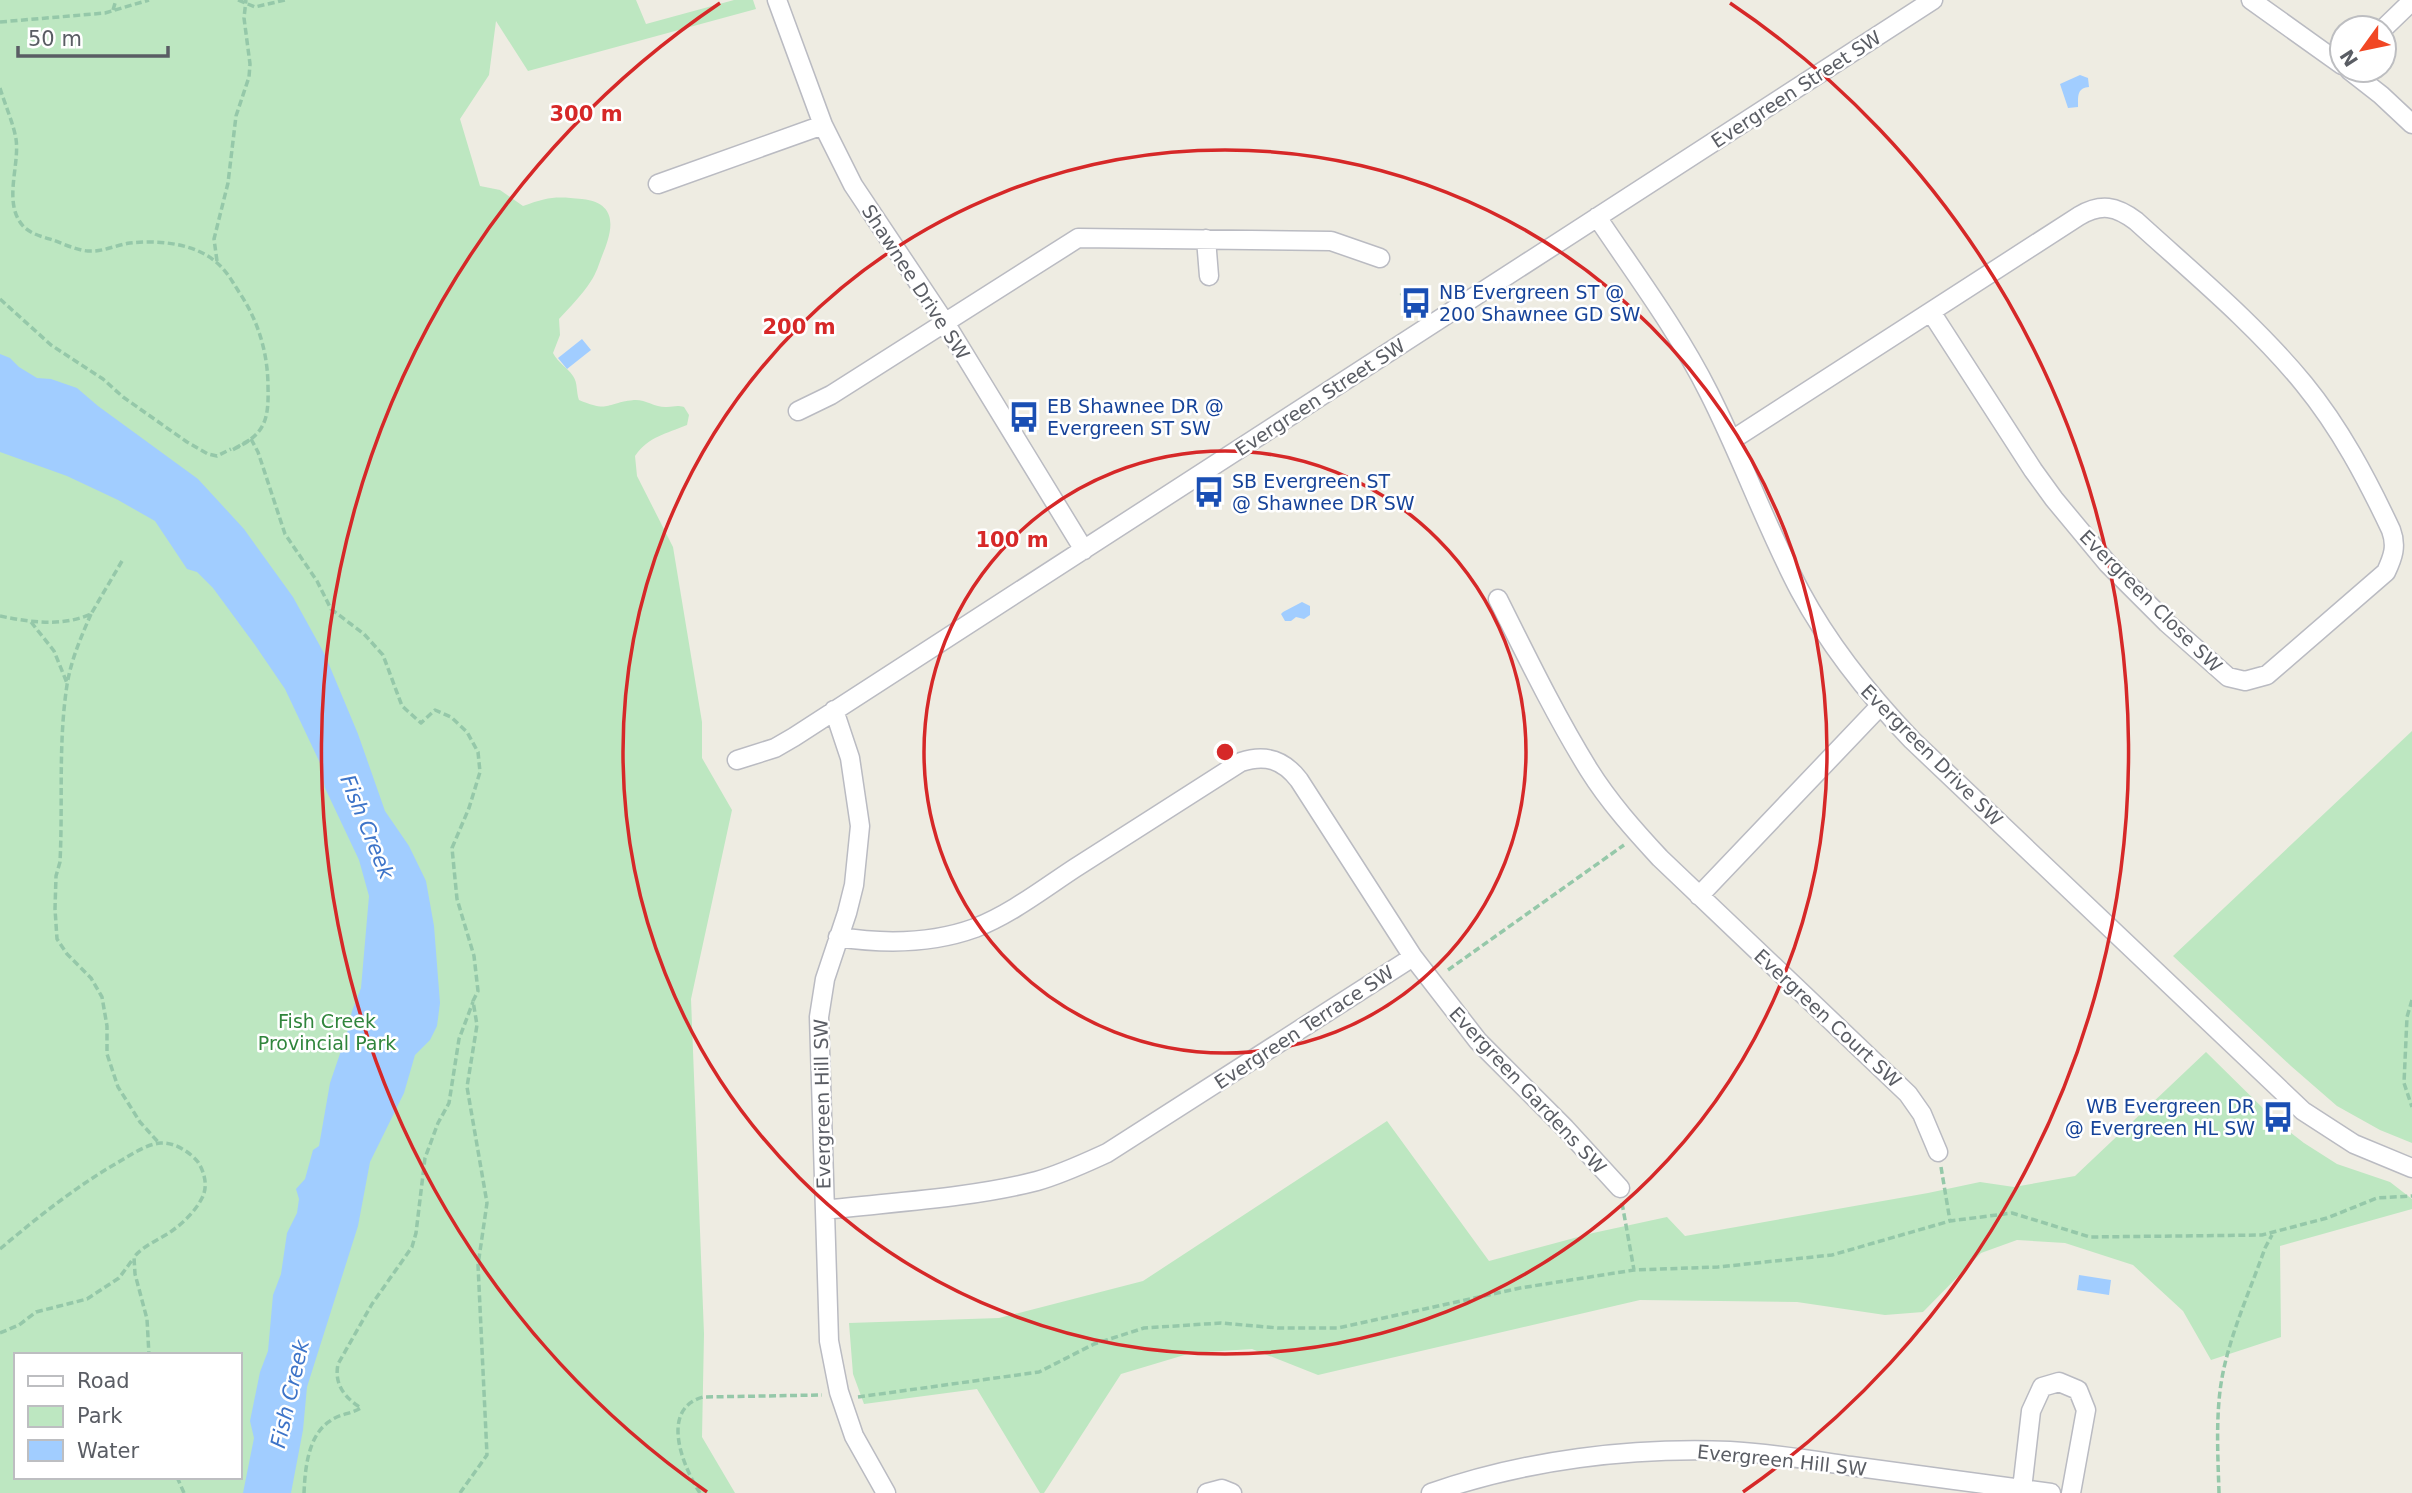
<svg xmlns="http://www.w3.org/2000/svg" width="2412" height="1493" font-family="'DejaVu Sans',sans-serif">
<style>
.green{fill:#bde7c1;fill-rule:evenodd}
.water{fill:#a1cdff}
.lines{fill:none;stroke-linecap:round;stroke-linejoin:round}
.street-casing{stroke:#babbc2;stroke-width:21}
.path{stroke:#95c8a9;stroke-width:3.5;stroke-dasharray:7 3.5;stroke-linecap:butt}
.street{stroke:#fff;stroke-width:18}
.ring{fill:none;stroke:#d62828;stroke-width:3.5}
.labels{text-anchor:middle;stroke-width:5;stroke-linejoin:round;paint-order:stroke}
.street-label{font-size:19px;fill:#5a5d64;stroke:#fff}
.transit-label{font-size:19px;fill:#164399;stroke:#fff;text-anchor:start}
.park-label{font-size:19px;fill:#30853c;stroke:#fff}
.water-label{font-size:21px;font-style:italic;fill:#3d74c8;stroke:#fff}
.centre{fill:#d62828;stroke:#fff;stroke-width:3.5}
.ring-label{font-size:21px;text-anchor:middle;font-weight:bold;fill:#d62828;stroke:#fff;stroke-width:5;stroke-linejoin:round;paint-order:stroke}
</style>
<rect width="100%" height="100%" fill="#eeece2"/>
<path class="green" d="M0,0H636L646,24L734,0H753L756,9L528,71L496,21L489,75L460,119L480,186L500,190L523,206C548,197 555,196 582,199C619,203 613,230 602,256C599,264 596,274 591,281C582,295 570,307 559,319L560,335L553,353C558,363 567,367 573,376C578,383 576,392 579,400C610,413 605,403 634,400C645,399 656,408 667,407C674,407 676,405 684,407L689,415L687,425C666,434 649,436 635,456L637,476L673,547L702,722V758L732,810L691,999L704,1334L702,1437L735,1493H0ZM16,1355H240V1477H16Z
M2412,731V1143L2380,1130L2337,1106L2291,1066L2173,956Z
M2206,1052L2277,1122L2304,1143L2337,1164L2390,1182L2412,1199V1209L2280,1246L2281,1337L2211,1360L2183,1311L2133,1265L2065,1243L2017,1240L1981,1253L1923,1312L1885,1315L1797,1302L1640,1300L1318,1375L1252,1349L1191,1353L1121,1374L1044,1493H1040L977,1389L864,1404L853,1374L849,1323L999,1318L1143,1281L1387,1121L1489,1261L1593,1233L1667,1217L1685,1236L1928,1193L1980,1182L2014,1187L2075,1176Z"/>
<path class="water" d="M2080,75L2088,78L2089,87C2077,88 2078,96 2078,107L2068,108L2060,84Z
M582,339L591,350L567,369L558,358Z
M0,354L10,358L19,367L37,378L51,379L77,388L98,406L198,479L244,529L293,597L325,655L358,734L385,811L409,846L426,881L434,926L440,1003L437,1026L430,1040L415,1055L404,1093L370,1162L358,1226L307,1387L303,1430L291,1493H243L254,1438L250,1421L260,1372L268,1351L273,1295L281,1274L287,1233L297,1213L299,1199L296,1189L305,1179L313,1150L319,1146L330,1083L347,1033L352,1011L361,988L369,896L359,860L325,788L320,763L303,727L285,689L255,645L213,588L197,572L187,569L155,521L118,500L67,476L0,452Z
M1302,602L1310,606V615L1304,619L1296,617L1291,621H1285L1281,614L1283,612Z
M2079,1275L2111,1280L2109,1295L2077,1290Z"/>
<g class="lines">
<defs>
<path id="street" d="M777,0L823,125L853,185L944,321L1084,550
M2251,0L2342,65
M2384,28L2412,1
M2349,70L2381,95L2412,124
M658,184L823,125
M1597,217C1636,275 1678,331 1709,393C1742,458 1766,527 1800,591C1830,647 1869,695 1912,740L2303,1111L2354,1144L2412,1168
M1206,239L1209,276
M798,411L831,395L1078,238L1331,241L1380,258
M1732,440L2079,216C2101,203 2116,206 2136,221C2193,273 2255,324 2304,384C2340,428 2367,479 2391,530C2397,546 2393,557 2386,572L2267,675L2245,681L2228,677L2167,623L2108,564L2054,499L2033,470L1931,312
M1498,599C1527,657 1555,715 1589,770C1609,802 1635,831 1660,858L1908,1094L1922,1114L1938,1152
M834,710L850,758L860,826L854,885L847,913L825,979L819,1017L829,1341L839,1392L854,1436L886,1493
M737,760L775,748L794,737L1933,0
M1699,896L1880,706
M1413,957L1478,1041L1565,1128L1620,1188
M825,1210C893,1202 971,1198 1037,1181C1062,1174 1085,1163 1107,1153L1413,957L1299,780C1283,759 1265,754 1241,762C1186,797 1130,833 1075,868C1043,889 1011,914 975,928C931,944 884,944 838,937
M2022,1489L2031,1411L2042,1387L2059,1382L2078,1390L2086,1410L2071,1493
M1207,1493L1222,1489L1232,1493
M1431,1493C1525,1460 1631,1447 1730,1451C1770,1453 1811,1460 1851,1466C1918,1475 1984,1484 2051,1493"/>
</defs>
<use href="#street" class="street-casing"/>
<path class="path" d="M238,0L255,7L285,0
M113,10L116,0
M0,22L105,13L149,0
M0,88C5,105 13,122 16,139C20,166 2,204 24,227C31,234 43,237 53,240C64,244 76,250 88,251C103,252 116,245 130,243C158,240 194,243 216,262C226,270 232,281 239,292C258,320 268,353 268,387C269,422 264,435 232,450L251,439
M217,261L214,239L228,183L236,116L249,77L250,64L244,18L246,0
M1401,293L1412,308
M0,299L51,345L103,379L123,397L187,442L208,454L217,456L231,449
M251,439L258,452L285,534L317,581L331,609L364,634L383,655L402,706L421,723L435,710L451,717L467,732L478,752L480,772L469,808L452,848L457,899L474,956L478,991L473,1001L477,1025L467,1087L487,1203L478,1265L487,1455L460,1493
M91,614C81,637 71,660 67,685C58,744 63,803 60,862L56,876L55,909L57,939L67,954L91,978L102,997L107,1026V1054L118,1087L140,1122L159,1143
M0,616C29,622 62,627 91,614L122,561
M31,622L54,651L67,683
M1448,970L1624,845
M2412,1000L2407,1017L2404,1083L2412,1107
M1941,1167L1950,1221
M1622,1203L1634,1270
M0,1249C39,1216 78,1185 122,1160C134,1153 147,1144 161,1143C174,1142 190,1152 198,1162C205,1173 208,1187 202,1198C195,1212 182,1224 169,1233C158,1240 143,1246 134,1257L135,1274L147,1319L149,1355
M0,1333L19,1325L36,1312L87,1299L119,1278L133,1259
M858,1397L1039,1372L1094,1344L1144,1328L1221,1323L1278,1328H1338L1520,1288L1634,1270L1718,1267L1832,1255L1950,1221L2012,1213L2090,1237L2262,1235L2327,1218L2377,1198L2412,1196
M177,1477L184,1493
M304,1493C305,1469 308,1435 330,1421C339,1414 351,1414 361,1408C344,1397 334,1384 338,1364L372,1304L412,1247L416,1233L425,1158L438,1123L449,1103L459,1039L473,1002
M700,1493C683,1467 659,1409 703,1397L822,1395
M2219,1493C2218,1459 2216,1425 2220,1391C2226,1342 2249,1294 2265,1248L2272,1235"/>
<use href="#street" class="street"/>
</g>
<g class="ring">
<circle cx="1225" cy="752" r="301"/>
<circle cx="1225" cy="752" r="602"/>
<path d="M707 1492A903 903 0 0 1 720 3M1730 3A903 903 0 0 1 1743 1492"/>
</g>
<defs>
<symbol id="bus-bare" viewBox="-9 -9 18 18"><path d="M-5-6H5V4H4V6H2V4H-2V6H-4V4H-5ZM-3.5-4V0h7V-4ZM-3.5 1.2v1.5H-2V1.2ZM2 1.2v1.5H3.5V1.2Z" fill="#1a4fb4" stroke="#fff" stroke-width="2.5" paint-order="stroke"/></symbol>
</defs>
<g fill-rule="evenodd">
<use href="#bus-bare" x="1394" y="281" width="44" height="44"/>
<use href="#bus-bare" x="1002" y="395" width="44" height="44"/>
<use href="#bus-bare" x="1187" y="470" width="44" height="44"/>
<use href="#bus-bare" x="2256" y="1095" width="44" height="44"/>
</g>
<g class="labels">
<g class="street-label">
<text transform="translate(1796 89) rotate(-33)" y="7">Evergreen Street SW</text>
<text transform="translate(916 282) rotate(57)" y="7">Shawnee Drive SW</text>
<text transform="translate(1320 397) rotate(-33)" y="7">Evergreen Street SW</text>
<text transform="translate(2151 601) rotate(45)" y="7">Evergreen Close SW</text>
<text transform="translate(1932 755) rotate(45)" y="7">Evergreen Drive SW</text>
<text transform="translate(1828 1018) rotate(43)" y="7">Evergreen Court SW</text>
<text transform="translate(1304 1027) rotate(-33)" y="7">Evergreen Terrace SW</text>
<text transform="translate(1528 1090) rotate(47)" y="7">Evergreen Gardens SW</text>
<text transform="translate(822 1104) rotate(-91)" y="7">Evergreen Hill SW</text>
<text transform="translate(1782 1460) rotate(6)" y="7">Evergreen Hill SW</text>
</g>
<g class="transit-label">
<text x="1439" y="299">NB Evergreen ST @<tspan x="1439" dy="22">200 Shawnee GD SW</tspan></text>
<text x="1047" y="413">EB Shawnee DR @<tspan x="1047" dy="22">Evergreen ST SW</tspan></text>
<text x="1232" y="488">SB Evergreen ST<tspan x="1232" dy="22">@ Shawnee DR SW</tspan></text>
<text x="2255" y="1113" text-anchor="end">WB Evergreen DR<tspan x="2255" dy="22">@ Evergreen HL SW</tspan></text>
</g>
<g class="park-label">
<text x="327" y="1028">Fish Creek<tspan x="327" dy="22">Provincial Park</tspan></text>
</g>
<g class="water-label">
<text transform="translate(367 827) rotate(68)" y="7">Fish Creek</text>
<text transform="translate(290 1394) rotate(-77)" y="7">Fish Creek</text>
</g>
</g>
<circle cx="1225" cy="752" r="10" class="centre"/>
<g class="ring-label">
<text x="586" y="121">300 m</text>
<text x="799" y="334">200 m</text>
<text x="1012" y="547">100 m</text>
</g>
<rect x="14" y="1353" width="228" height="126" fill="#ffffff" stroke="#bdbec1" stroke-width="2"/>
<rect x="28" y="1376" width="35" height="10" fill="#ffffff" stroke="#bdbec1" stroke-width="2"/>
<text x="77" y="1388" font-size="21" fill="#5a5d64">Road</text>
<rect x="28" y="1406" width="35" height="21" fill="#bde7c1" stroke="#bdbec1" stroke-width="2"/>
<text x="77" y="1423" font-size="21" fill="#5a5d64">Park</text>
<rect x="28" y="1440" width="35" height="21" fill="#a1cdff" stroke="#bdbec1" stroke-width="2"/>
<text x="77" y="1458" font-size="21" fill="#5a5d64">Water</text>
<g transform="translate(2363 49) rotate(237)"><circle r="33" fill="#ffffff" stroke="#bdbec1" stroke-width="2"/>
<path d="M0-5L12 26L0 18L-12 26Z" fill="#f14724"/>
<text y="-10" font-size="19" font-weight="bold" text-anchor="middle" fill="#5a5d64">N</text>
</g>
<path d="M18 46v10h150v-10" fill="none" stroke="#5a5d64" stroke-width="3.5"/>
<text x="28" y="46" font-size="21" fill="#5a5d64" stroke="#ffffff" stroke-width="5" paint-order="stroke">50 m</text>
</svg>
